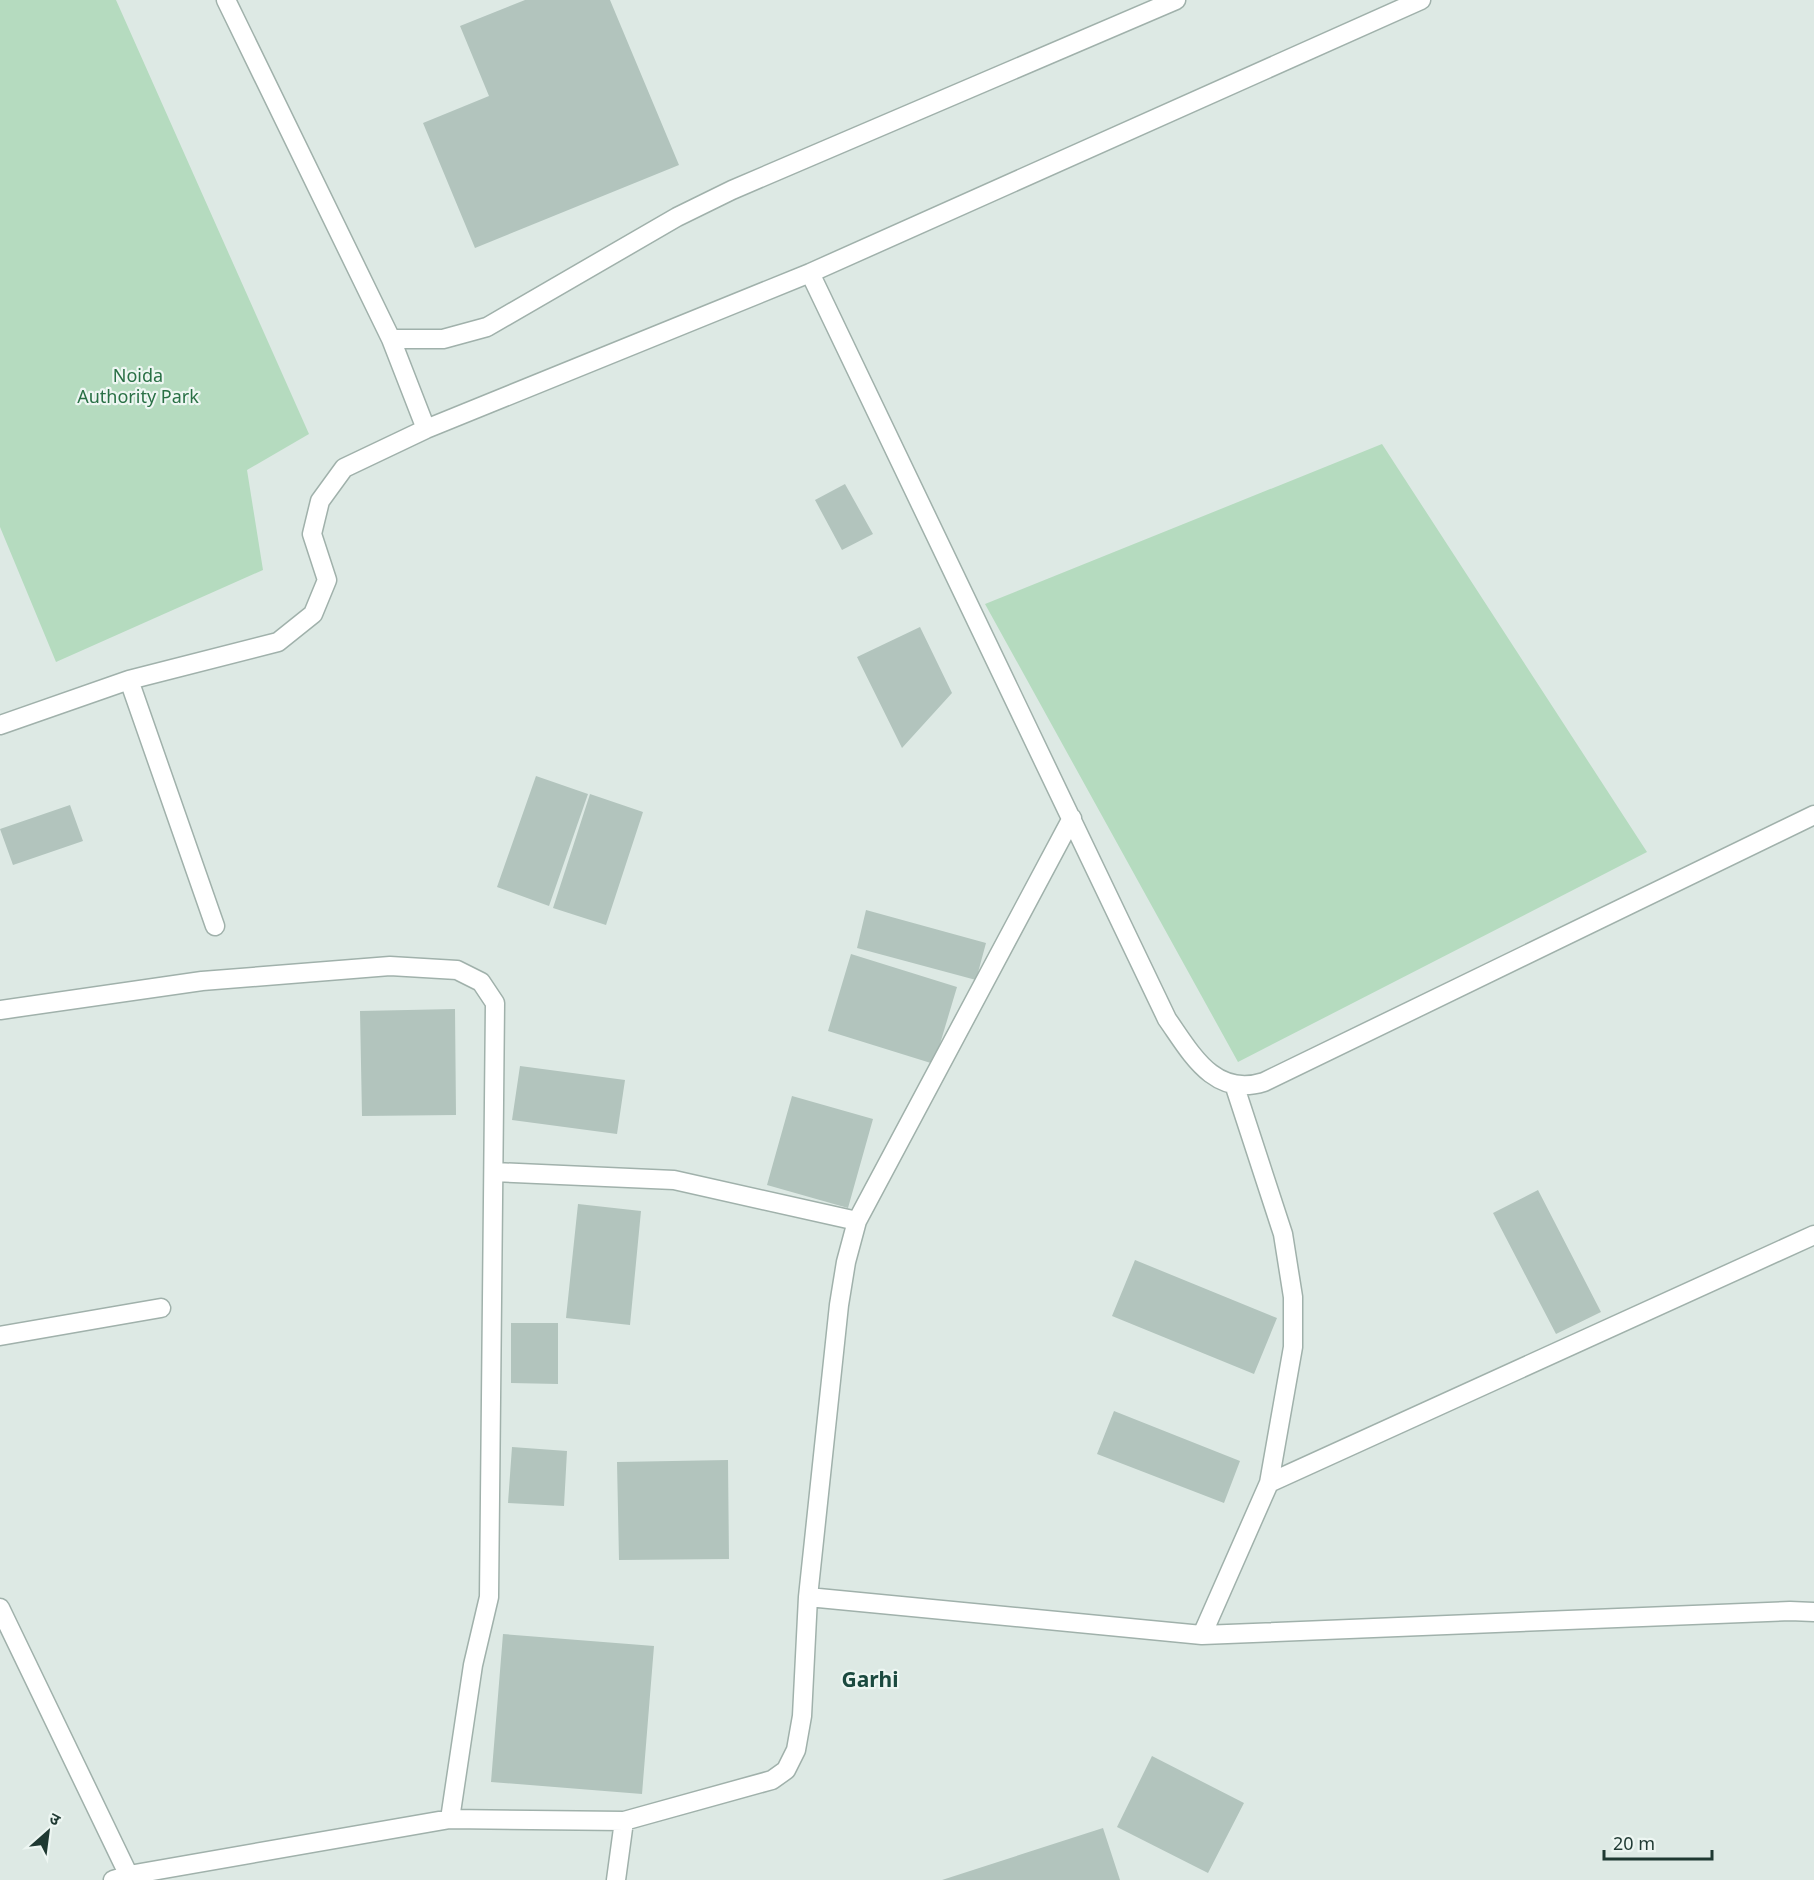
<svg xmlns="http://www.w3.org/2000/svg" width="1814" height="1880" font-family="'Noto Sans','Noto Sans Devanagari',sans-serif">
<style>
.green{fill:#b5dbbf}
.building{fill:#b2c4bd}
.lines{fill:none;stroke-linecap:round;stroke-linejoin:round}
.street-casing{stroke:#a0b1ab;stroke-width:21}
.street{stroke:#fff;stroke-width:18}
.labels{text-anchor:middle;stroke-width:4.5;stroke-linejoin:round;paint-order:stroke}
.park-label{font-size:18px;fill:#297045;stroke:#edf6f2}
.quarter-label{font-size:21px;font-weight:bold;fill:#1b4a3f;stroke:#edf6f2}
</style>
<rect width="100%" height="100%" fill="#dde9e4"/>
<path class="green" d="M0,0H116L309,434L247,470L263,570L56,662L0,527Z
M1382,444L1647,852L1238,1062L985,604Z"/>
<path class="building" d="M525,0H610L679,165L475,248L423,123L489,96L460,26Z
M845,484L873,534L842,550L815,500Z
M920,627L952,693L902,748L857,657Z
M536,776L588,794L549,906L497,887Z
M590,794L643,812L606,925L553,908Z
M70,805L83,841L13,865L0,829Z
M866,910L986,943L976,980L857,948Z
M851,954L957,987L934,1064L828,1031Z
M455,1009L456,1115L362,1116L360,1011Z
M520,1066L625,1080L617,1134L512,1120Z
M792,1096L873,1119L848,1208L767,1185Z
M1538,1190L1601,1312L1556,1334L1493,1213Z
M578,1204L641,1211L630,1325L566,1318Z
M1135,1260L1277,1318L1254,1374L1112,1316Z
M511,1323H558V1384L511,1383Z
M1114,1411L1240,1461L1224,1503L1097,1454Z
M512,1447L567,1451L564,1506L508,1503Z
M728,1460L729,1559L619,1560L617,1462Z
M503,1634L654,1646L642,1794L491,1782Z
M1152,1756L1244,1803L1208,1873L1117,1827Z
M1103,1828L1120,1880H942Z"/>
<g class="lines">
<defs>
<path id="street" d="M226,0L391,339L426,429
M810,273L1167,1019C1191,1053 1214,1098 1264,1082L1814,815
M391,339H443L487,327L677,217L732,190L1176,0
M129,680L215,926
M0,725L129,680L278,642L313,614L327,580L312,534L320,501L344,468L426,429L810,273L1421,0
M0,1010L202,981L390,966L457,970L481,982L495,1003L489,1597L473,1665L450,1819
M494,1172L674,1180L857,1221
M0,1336L161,1308
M1269,1483L1814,1235
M808,1597L1202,1635L1790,1611L1814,1612
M0,1608L131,1880
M1202,1635L1269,1483L1293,1347V1297L1283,1234L1234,1084
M113,1880L129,1875L450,1819L624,1821L772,1780L786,1770L796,1750L802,1716L808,1597L839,1305L846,1262L857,1221L1072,818
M616,1880L624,1821"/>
</defs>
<use href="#street" class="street-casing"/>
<use href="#street" class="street"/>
</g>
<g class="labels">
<g class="park-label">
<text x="138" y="382">Noida<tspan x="138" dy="21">Authority Park</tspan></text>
</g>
<g class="quarter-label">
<text x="870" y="1687">Garhi</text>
</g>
</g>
<g transform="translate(48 1832) rotate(28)" stroke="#edf6f2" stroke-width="4.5" paint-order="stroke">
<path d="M0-4.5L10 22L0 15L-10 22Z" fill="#1f3932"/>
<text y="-9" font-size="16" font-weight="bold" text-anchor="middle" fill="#1f3932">उ</text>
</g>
<path d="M1604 1850v9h108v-9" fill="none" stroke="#1f3932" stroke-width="3"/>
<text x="1613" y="1850" font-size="18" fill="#1f3932" stroke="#edf6f2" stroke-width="4.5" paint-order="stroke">20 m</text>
</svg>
